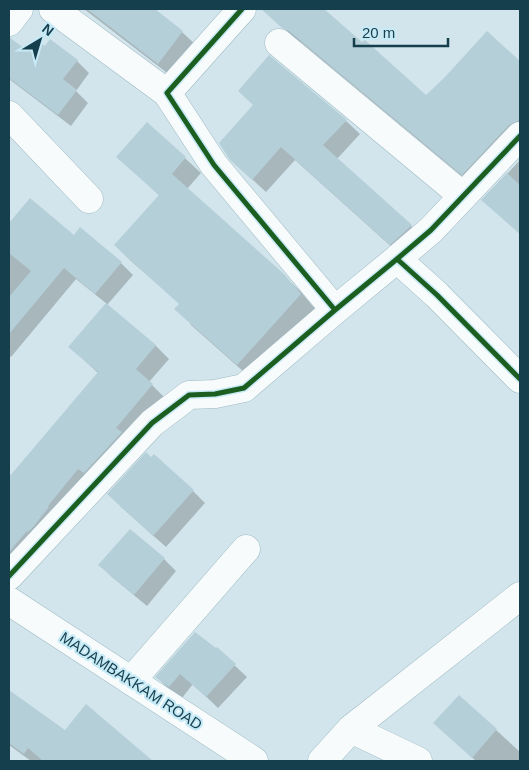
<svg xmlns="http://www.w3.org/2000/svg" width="529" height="770" font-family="Arial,sans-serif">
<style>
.shadow{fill:#0003}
.building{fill:#b5cfd9}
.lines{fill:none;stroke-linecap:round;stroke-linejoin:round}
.minor-casing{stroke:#9ebac3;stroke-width:29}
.tertiary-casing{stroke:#9ebac3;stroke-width:29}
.minor{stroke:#f8fbfc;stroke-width:28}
.tertiary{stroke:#f8fbfc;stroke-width:28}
.cycleway-casing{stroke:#c7eaf7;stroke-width:8}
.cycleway{stroke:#1b5e20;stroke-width:5}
.labels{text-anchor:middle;stroke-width:4.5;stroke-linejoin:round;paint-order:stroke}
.street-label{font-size:15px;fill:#163f4d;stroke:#c7eaf7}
</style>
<rect width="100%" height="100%" fill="#d2e5ec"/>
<path class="shadow" d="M84,9H153L182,32L199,48L175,79Z
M262,9H323L362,44L426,97L446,78L487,33L520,62V137L474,186L302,43L296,39Z
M11,40L28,52L45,48L50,41L77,61L89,73L76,91L88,103L71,126L9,79V43Z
M346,121L360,134L337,159L411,226L425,239L404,258L295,160L266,192L231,160Z
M147,123L201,173L187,189L283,275L300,291L316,310L253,380L191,325L180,304L131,261L115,245L160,196L118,157Z
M520,160V234L483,200Z
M30,199L74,236L80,229L121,263L133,275L107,305L156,346L169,359L149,382L165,398L9,581V477L10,478L98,373L70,347L107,304L76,279L11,357L9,355V225Z
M193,491L205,503L166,547L120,506Z
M130,531L164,559L176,571L147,606L112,577L100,565Z
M217,649L247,677L218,708L193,684L182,698L169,689L157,677Z
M9,692L65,732L87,706L151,761H31L9,745Z
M459,696L520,752V761H494L492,760L491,761H476L435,723Z"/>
<path class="building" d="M87,9H155L183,31L158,64Z
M261,9H324L362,42L365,40L426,95L445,77L487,31L520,61V118L518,121L509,125L462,175L289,31L282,28Z
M9,37L28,51L36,39L45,46L50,39L78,60L63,79L77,90L58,115L9,78Z
M269,55L347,120L323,145L412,225L390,245L281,147L252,180L230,160L219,143L253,105L238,91Z
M147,122L186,157L172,174L284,274L301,294L237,365L174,309L179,304L114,245L159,195L116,157Z
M507,173L520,185V234L481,200Z
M30,198L74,235L80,227L122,262L95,294L64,268L9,334V297L31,271L9,253V223Z
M106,303L156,345L136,369L153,384L116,428L122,432L84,473L78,469L48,506L49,507L33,527L28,532L27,531L9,552V477L98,372L68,347Z
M146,452L151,457L154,454L194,490L153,536L107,494Z
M130,529L165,558L134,595L98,565Z
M195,632L216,648L217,647L236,664L206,697L180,674L169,687L155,677Z
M9,690L65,730L86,704L153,761H43L28,748L24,754L9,743Z
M459,695L497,729L472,758L433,723Z"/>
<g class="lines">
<defs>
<path id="minor" d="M53,9L167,93
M242,9L167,93L214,165L335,310
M9,22L19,9
M279,43L463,196
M9,115L89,199
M520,136L431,230L397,259L437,295L520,379
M9,576L152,423L189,395L215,394L244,388L335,310L397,259
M131,681L246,549
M351,729L520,596"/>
<path id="tertiary" d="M9,601L254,761
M322,761L351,729L418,761"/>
</defs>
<use href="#minor" class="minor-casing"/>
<use href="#tertiary" class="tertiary-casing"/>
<use href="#minor" class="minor"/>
<use href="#tertiary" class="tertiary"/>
<defs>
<path id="cycleway" d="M242,9L167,93L214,165L335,310
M520,136L431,230L397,259L437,295L520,379
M9,576L152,423L189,395L215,394L244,388L335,310L397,259"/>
</defs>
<use href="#cycleway" class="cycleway-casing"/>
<use href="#cycleway" class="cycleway"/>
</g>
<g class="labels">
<g class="street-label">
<text transform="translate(131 681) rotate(33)" y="5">MADAMBAKKAM ROAD</text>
</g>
</g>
<rect width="529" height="770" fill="none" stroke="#163f4d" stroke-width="20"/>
<g transform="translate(40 40) rotate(38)" stroke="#c7eaf7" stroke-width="4" paint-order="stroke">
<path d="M0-4L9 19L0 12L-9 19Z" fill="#163f4d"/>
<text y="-8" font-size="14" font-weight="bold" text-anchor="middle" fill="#163f4d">N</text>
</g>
<path d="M354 38v8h94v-8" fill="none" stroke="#163f4d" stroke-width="2.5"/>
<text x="362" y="38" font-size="15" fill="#163f4d" stroke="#c7eaf7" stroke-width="4" paint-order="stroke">20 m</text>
</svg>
